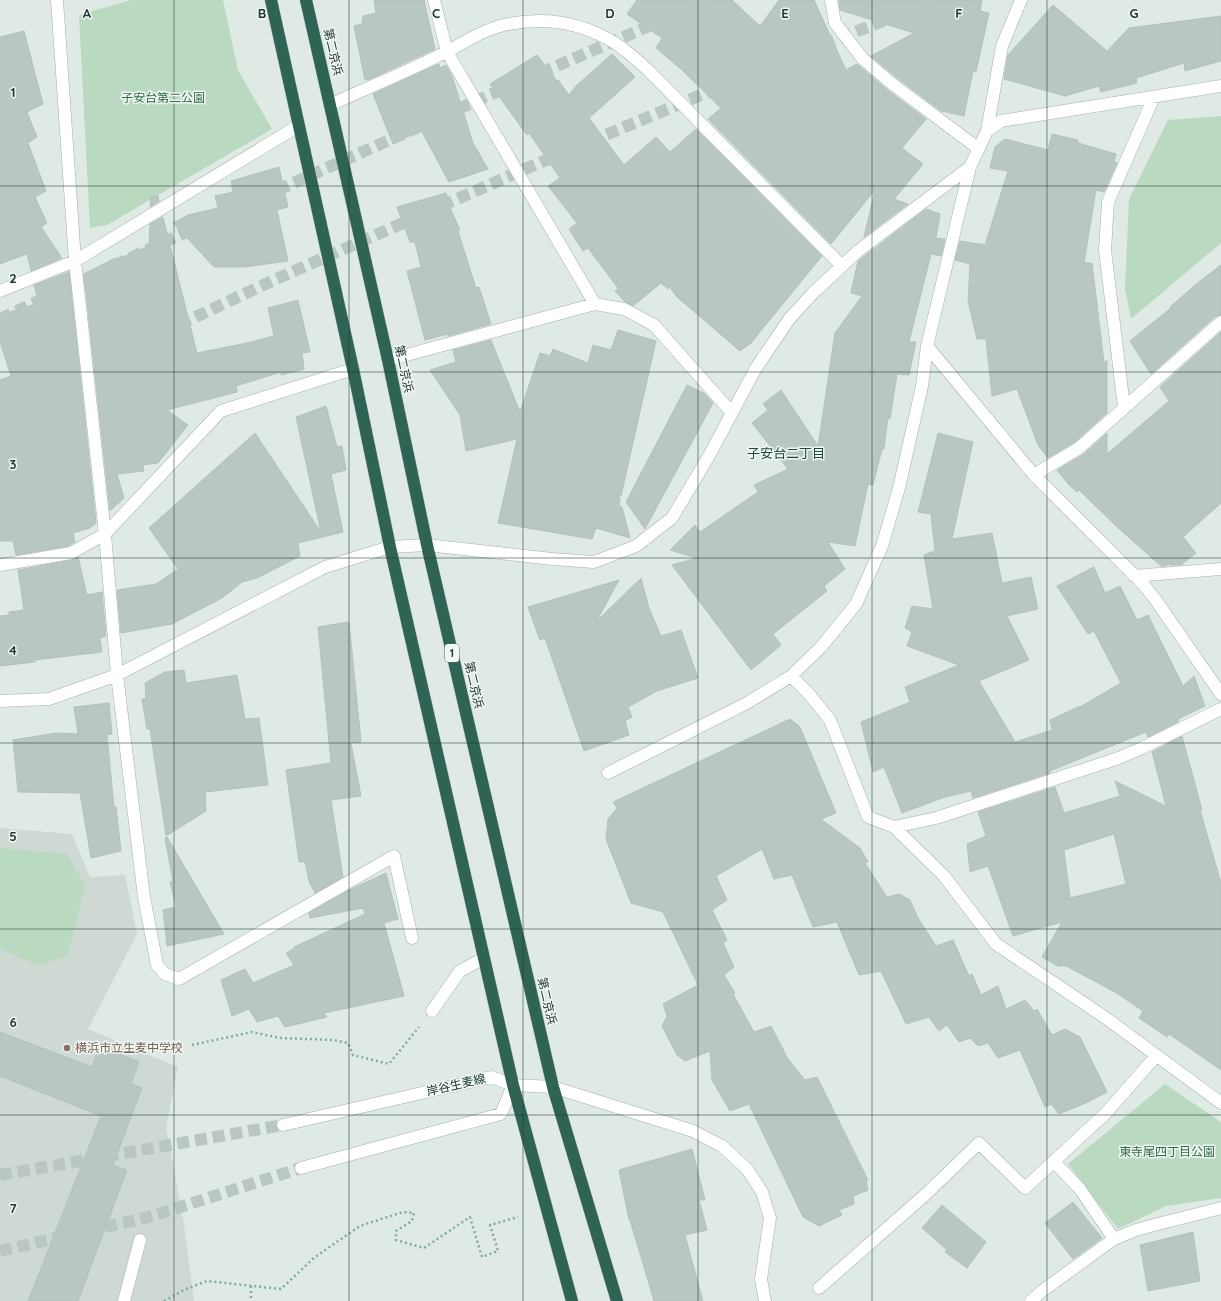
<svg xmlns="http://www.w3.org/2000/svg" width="1221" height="1301" font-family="Quicksand,'Noto Sans JP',sans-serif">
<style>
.built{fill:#ced9d4}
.green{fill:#b9dac1}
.building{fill:#b8c7c0;stroke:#b2c3bb;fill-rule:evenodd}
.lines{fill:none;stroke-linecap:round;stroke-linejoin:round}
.minor-tunnel{stroke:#b9c6c1;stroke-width:12;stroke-dasharray:12 6;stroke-linecap:butt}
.highway-tunnel{stroke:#b9c6c1;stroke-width:12;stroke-dasharray:12 6;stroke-linecap:butt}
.minor-casing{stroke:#a2b1ab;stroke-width:13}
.highway-casing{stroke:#c1c7c5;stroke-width:13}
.path{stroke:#82ab9d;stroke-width:2.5;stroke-dasharray:2 3;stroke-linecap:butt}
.minor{stroke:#fff;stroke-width:12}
.highway{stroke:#2f6356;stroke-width:12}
.grid{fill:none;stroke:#213831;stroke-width:1;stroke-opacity:0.55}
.education-dot{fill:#8d6e63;stroke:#eff6f3;stroke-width:1.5}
.labels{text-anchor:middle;stroke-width:3;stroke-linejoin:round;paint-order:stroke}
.shield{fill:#eff6f3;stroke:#5f716b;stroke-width:1}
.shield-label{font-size:11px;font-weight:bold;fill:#213831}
.street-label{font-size:12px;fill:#213831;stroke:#eff6f3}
.park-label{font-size:12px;fill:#2e6d44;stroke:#eff6f3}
.education-label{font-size:12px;fill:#785e54;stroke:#eff6f3;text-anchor:start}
.neighbourhood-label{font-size:13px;fill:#1f493d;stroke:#eff6f3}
.grid-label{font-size:13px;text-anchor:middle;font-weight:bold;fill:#213831;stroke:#eff6f3;stroke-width:3;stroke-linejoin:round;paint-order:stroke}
</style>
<rect width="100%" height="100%" fill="#dfeae5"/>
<path class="built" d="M0,828L72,834L90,877L125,875L137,934L88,1029L178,1067L166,1127L184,1224L194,1301H0Z"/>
<path class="green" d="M131,0H223L238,70L272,129L107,225L90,228L79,15Z
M1221,116V243L1131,319L1125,289L1129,199L1168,120Z
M0,848L67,854L85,885L68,955L39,966L0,949Z
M1165,1084L1221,1122V1198L1166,1206L1118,1229L1068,1164Z"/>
<path class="building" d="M374,0H424L435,49L368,80L367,79L365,80L354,26L362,24L363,16L376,13Z
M637,0H732L760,26L779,0H814L846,70L857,64L886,89L926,119L902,148L923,164L894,199L908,204L864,237L875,190L831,244L708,119L721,108L682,70L656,48L662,38L627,14Z
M839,0H982L980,11L989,13L976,72L973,71L964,116L941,111L896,77L871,56L914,33L840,10Z
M1053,5L1107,51L1129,28L1221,16V61L1185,71L1184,63L1136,78L1137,83L1101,92L1099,86L1065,96L1004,79L1008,55Z
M24,31L43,104L27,112L37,137L28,143L46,191L35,197L47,223L41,227L62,258L31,271L27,254L0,264V37Z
M612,54L635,77L589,118L624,165L656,137L670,152L696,129L822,256L751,343L740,351L677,297L669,286L668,289L661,283L633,306L624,301L615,291L618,288L588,248L583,251L569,229L577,223L548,186L560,178L529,133L527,135L490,84L537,55L557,81L558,80L569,95L576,86Z
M439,64L440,68L446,65L452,76L473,143L488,169L449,182L421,130L393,144L373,94Z
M1052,134L1078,140V143L1116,154L1114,162L1117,163L1104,192L1096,190L1084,263H1092L1104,363L1107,360V413L1075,442L1048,458L1038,445L1017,389L992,396L986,339H977L968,301L970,264L955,260L960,241L985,245L1008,171L990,168L995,147L1005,139L1048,150Z
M279,167L288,207L277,210L288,261L245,267H214L173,223L188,215L218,208L215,196L233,192L231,181Z
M446,193L451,210L460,230L458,231L476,288L479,287L491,324L448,336V334L425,340L407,271L421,267L415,242H410L397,207Z
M158,196L159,201L150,207L151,197Z
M926,209L940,214L936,238L945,239L941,256L931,254L909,342H916L909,375L897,374L890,419L888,418L884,449H882L873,485L868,484L855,546L828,542L845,569L824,586L827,591L773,634L781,645L751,670L672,565L697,558L670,550L695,525L700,532L758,492L754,485L788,469L752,423L768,410L763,404L781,390L818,446L835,333L862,296L851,293L858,261Z
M163,217L197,353L247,343L274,336L268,308L298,300L310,352L302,353L304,369L281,375V372L236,386L237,392L167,410L188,425L158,463L143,465L144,471L117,474L124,498L110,511L84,274L115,258L116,260L149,246L150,224Z
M1221,265V315L1216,316L1151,374L1130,341L1171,308L1170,307L1195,285Z
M69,272L96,523L90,528L73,533L75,542L68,546L16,555L13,541H0V380L11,376L0,342V315L39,303L34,285Z
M618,330L656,341L621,496L618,493L620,500L619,506L622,507L630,538L596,528L592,539L498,523L517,439L466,451L460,415L430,370L456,362L453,350L491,340L520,412L540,353L550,356L553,349L588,363L593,345L611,350Z
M1221,332V503L1183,537L1196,553L1181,565H1171L1169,564L1166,566H1161L1116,526L1079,490L1077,492L1068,484L1057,470L1084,454L1107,433V454L1169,401L1160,387Z
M687,385L705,394L713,403L645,529L626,502Z
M326,406L337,447L342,446L346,470L331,474L343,532L298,543L300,556L257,578L242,582L222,598L172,624L121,633L117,590L156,584L178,569L149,528L255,433L321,532L296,417Z
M938,433L973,442L952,539L992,533L1002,583L1031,577L1038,609L1007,616L1029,660L979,681L1015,742L1052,730L1050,720L1080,706V707L1121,683L1094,631L1088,634L1057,586L1094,567L1105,593L1120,586L1137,620L1148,615L1183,686L1194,676L1205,706L1178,719V722L1148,737L1146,732L1050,771V773L973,798L971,791L945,797L902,813L884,767L873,772L861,722L910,702L905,687L959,665L907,646L912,632L905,628L912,606L933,609L924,555L935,551L931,514L918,512Z
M78,557L87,595L102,592L106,636L100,638L102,652L35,660V662L0,666V616L9,615V612L24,610L18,570L72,560Z
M641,578L649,608L661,636L681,630L698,678L657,691L628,707L632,717L625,721L629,735L584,751L545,638L540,640L528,607L619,580L596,622Z
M349,622L361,742L351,743L361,796L331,800L343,877L315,893L309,881L305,862H299L286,770L331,763L318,627Z
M184,670L186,683L237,675L245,719L259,718L268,785L205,792L206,811L166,836L150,729H147L142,699H146L145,683L165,672Z
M109,703L112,734L107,735L114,807H116L121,851L91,858L80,793L18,792L13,740L56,733L78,734L74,707Z
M790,719L800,727L836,813L821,819L860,848L868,862L865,863L887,897L899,894L910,900L918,918L936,946L953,940L969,976L972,974L981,995L998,986L1006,1009L1025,1000L1034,1011L1037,1009L1052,1035L1065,1029L1080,1037L1107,1092L1086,1103L1059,1114L1051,1104L1045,1107L1020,1050L998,1058L988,1043L978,1046L970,1038L959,1042L947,1025L939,1031L929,1017L906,1024L881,971L859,975L837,922L813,927L792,875L774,879L762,849L716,876L727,900L712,910L727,940L723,943L734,967L724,975L735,993L733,994L754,1032L771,1026L788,1059L805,1080L817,1077L868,1180L866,1181L868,1190L853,1196L854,1204L839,1210L842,1215L819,1226L803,1217L749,1104L730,1111L712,1080L710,1051L685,1061L677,1055L662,1026L667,1016L663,1004L698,985L663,912L631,903L606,839L608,819L617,808L613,802Z
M1182,736L1202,810H1200L1221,883V1070L1169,1034L1167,1037L1139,1018L1143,1011L1115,992L1066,966H1058L1042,957L1062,922L1013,936L988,866L970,872L967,844L986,836L978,812L1055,787L1064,813L1120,796L1115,781L1166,806L1152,752ZM1114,834L1126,884L1070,898L1064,850Z
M167,837L224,934L167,946L163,910L176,907L170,882L173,881L165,838Z
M386,873L398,919L384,923L404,996L324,1013L327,1017L285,1027L278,1016L257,1022L249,1009L232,1016L221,980L245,969L253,983L294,965L286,953L295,948L294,947L365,914L363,908L310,918L309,913L347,891Z
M0,1032L92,1067L100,1045L139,1062L131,1084L142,1088L113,1165L127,1170L78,1301H28L101,1116L0,1076Z
M692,1149L705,1200H699L707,1230L685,1235L703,1301H654L630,1220H629L619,1170Z
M1073,1202L1102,1238L1073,1259L1045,1223Z
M942,1205L986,1242L967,1268L945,1252L947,1250L922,1228Z
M1193,1232L1200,1281L1148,1291L1140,1245Z"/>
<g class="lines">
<path class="minor-tunnel" d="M0,1175L283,1125
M0,1251L149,1217L301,1168"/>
<path class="highway-tunnel" d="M0,319L242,206L492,94L709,0
M0,409L274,280L532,166L784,60L936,0"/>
<defs>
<path id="minor" d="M57,0L75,261L105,534L117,675L144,897L157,965L165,974L179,979L394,856L412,938
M434,0L447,52L595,304
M831,0L835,23L863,59L891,83L979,149
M330,105C369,87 409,71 446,52C465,42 483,30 504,25C544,16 581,22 615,43C627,51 638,61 648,70L842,266
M987,131L1001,121L1221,86
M0,291L75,261L298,126
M927,346L1034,475L1143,584L1155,599L1221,694
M388,360L595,304L624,309L654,325L732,413
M1124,407L1105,250L1108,202L1154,97
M1034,475L1079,448L1221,322
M0,565L71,553L105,534L221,411L353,369
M1134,576L1221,569
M791,676L809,694L830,720L868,817L894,827L944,876L996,944L1103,1016L1221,1103
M0,701L49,699L117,675L325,567L390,547L427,545L552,559L594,562L636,546L672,518L710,454L756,368L790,318L813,293L858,251L970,167
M608,773L747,703L791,676L821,647L856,604L882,546L899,488L922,386L927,346L970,167L987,131L1002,46L1021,0
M894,827L936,818L1116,759L1142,748L1221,709
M432,1011L460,971L484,958
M283,1125L491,1077L513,1085L553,1087L693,1131L722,1146L747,1169L762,1192L770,1218L761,1279L765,1301
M1054,1162L1080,1189L1114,1239
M301,1168L501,1114L513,1085
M819,1288L925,1195L979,1143L1025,1188L1106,1113L1156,1056
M124,1301L140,1240
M1031,1301L1042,1291L1114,1239L1136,1230L1154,1225L1221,1208"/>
<path id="highway" d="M271,0L353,369L390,547L513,1085L572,1301
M306,0L388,360L427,545L553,1087L617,1301"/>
</defs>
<use href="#minor" class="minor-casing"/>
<use href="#highway" class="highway-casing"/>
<path class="path" d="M192,1045L252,1032L280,1038L334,1040L348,1043L353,1055L389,1064L419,1027
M251,1286V1301
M164,1301L186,1289L207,1281L281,1289L315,1257L360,1226L403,1212L414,1213L412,1221L396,1231V1240L424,1248L470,1217L482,1257L498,1251L490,1225L518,1217"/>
<use href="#minor" class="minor"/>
<use href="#highway" class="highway"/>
</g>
<path class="grid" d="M174,0V1301M349,0V1301M523,0V1301M698,0V1301M872,0V1301M1047,0V1301M0,186H1221M0,372H1221M0,558H1221M0,743H1221M0,929H1221M0,1115H1221"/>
<circle class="education-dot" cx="67" cy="1048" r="4"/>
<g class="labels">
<rect class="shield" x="445" y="644" width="14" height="18" rx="3"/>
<g class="shield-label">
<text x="452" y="657">1</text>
</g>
<g class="street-label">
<text transform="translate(333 52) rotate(77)" y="4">第二京浜</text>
<text transform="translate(404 369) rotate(78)" y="4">第二京浜</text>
<text transform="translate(474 685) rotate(77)" y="4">第二京浜</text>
<text transform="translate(547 1001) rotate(77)" y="4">第二京浜</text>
<text transform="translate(456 1085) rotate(-13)" y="4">岸谷生麦線</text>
</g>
<g class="park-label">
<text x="163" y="102">子安台第二公園</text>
<text x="1167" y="1156">東寺尾四丁目公園</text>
</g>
<g class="education-label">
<text x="75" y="1052">横浜市立生麦中学校</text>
</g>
<g class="neighbourhood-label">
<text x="786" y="458">子安台二丁目</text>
</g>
</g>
<g class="grid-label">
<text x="87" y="18">A</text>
<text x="262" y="18">B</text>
<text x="436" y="18">C</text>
<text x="610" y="18">D</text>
<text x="785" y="18">E</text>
<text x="959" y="18">F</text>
<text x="1134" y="18">G</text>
<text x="13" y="97">1</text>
<text x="13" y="283">2</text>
<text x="13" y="469">3</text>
<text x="13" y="655">4</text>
<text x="13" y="841">5</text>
<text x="13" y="1027">6</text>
<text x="13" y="1213">7</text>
</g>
</svg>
